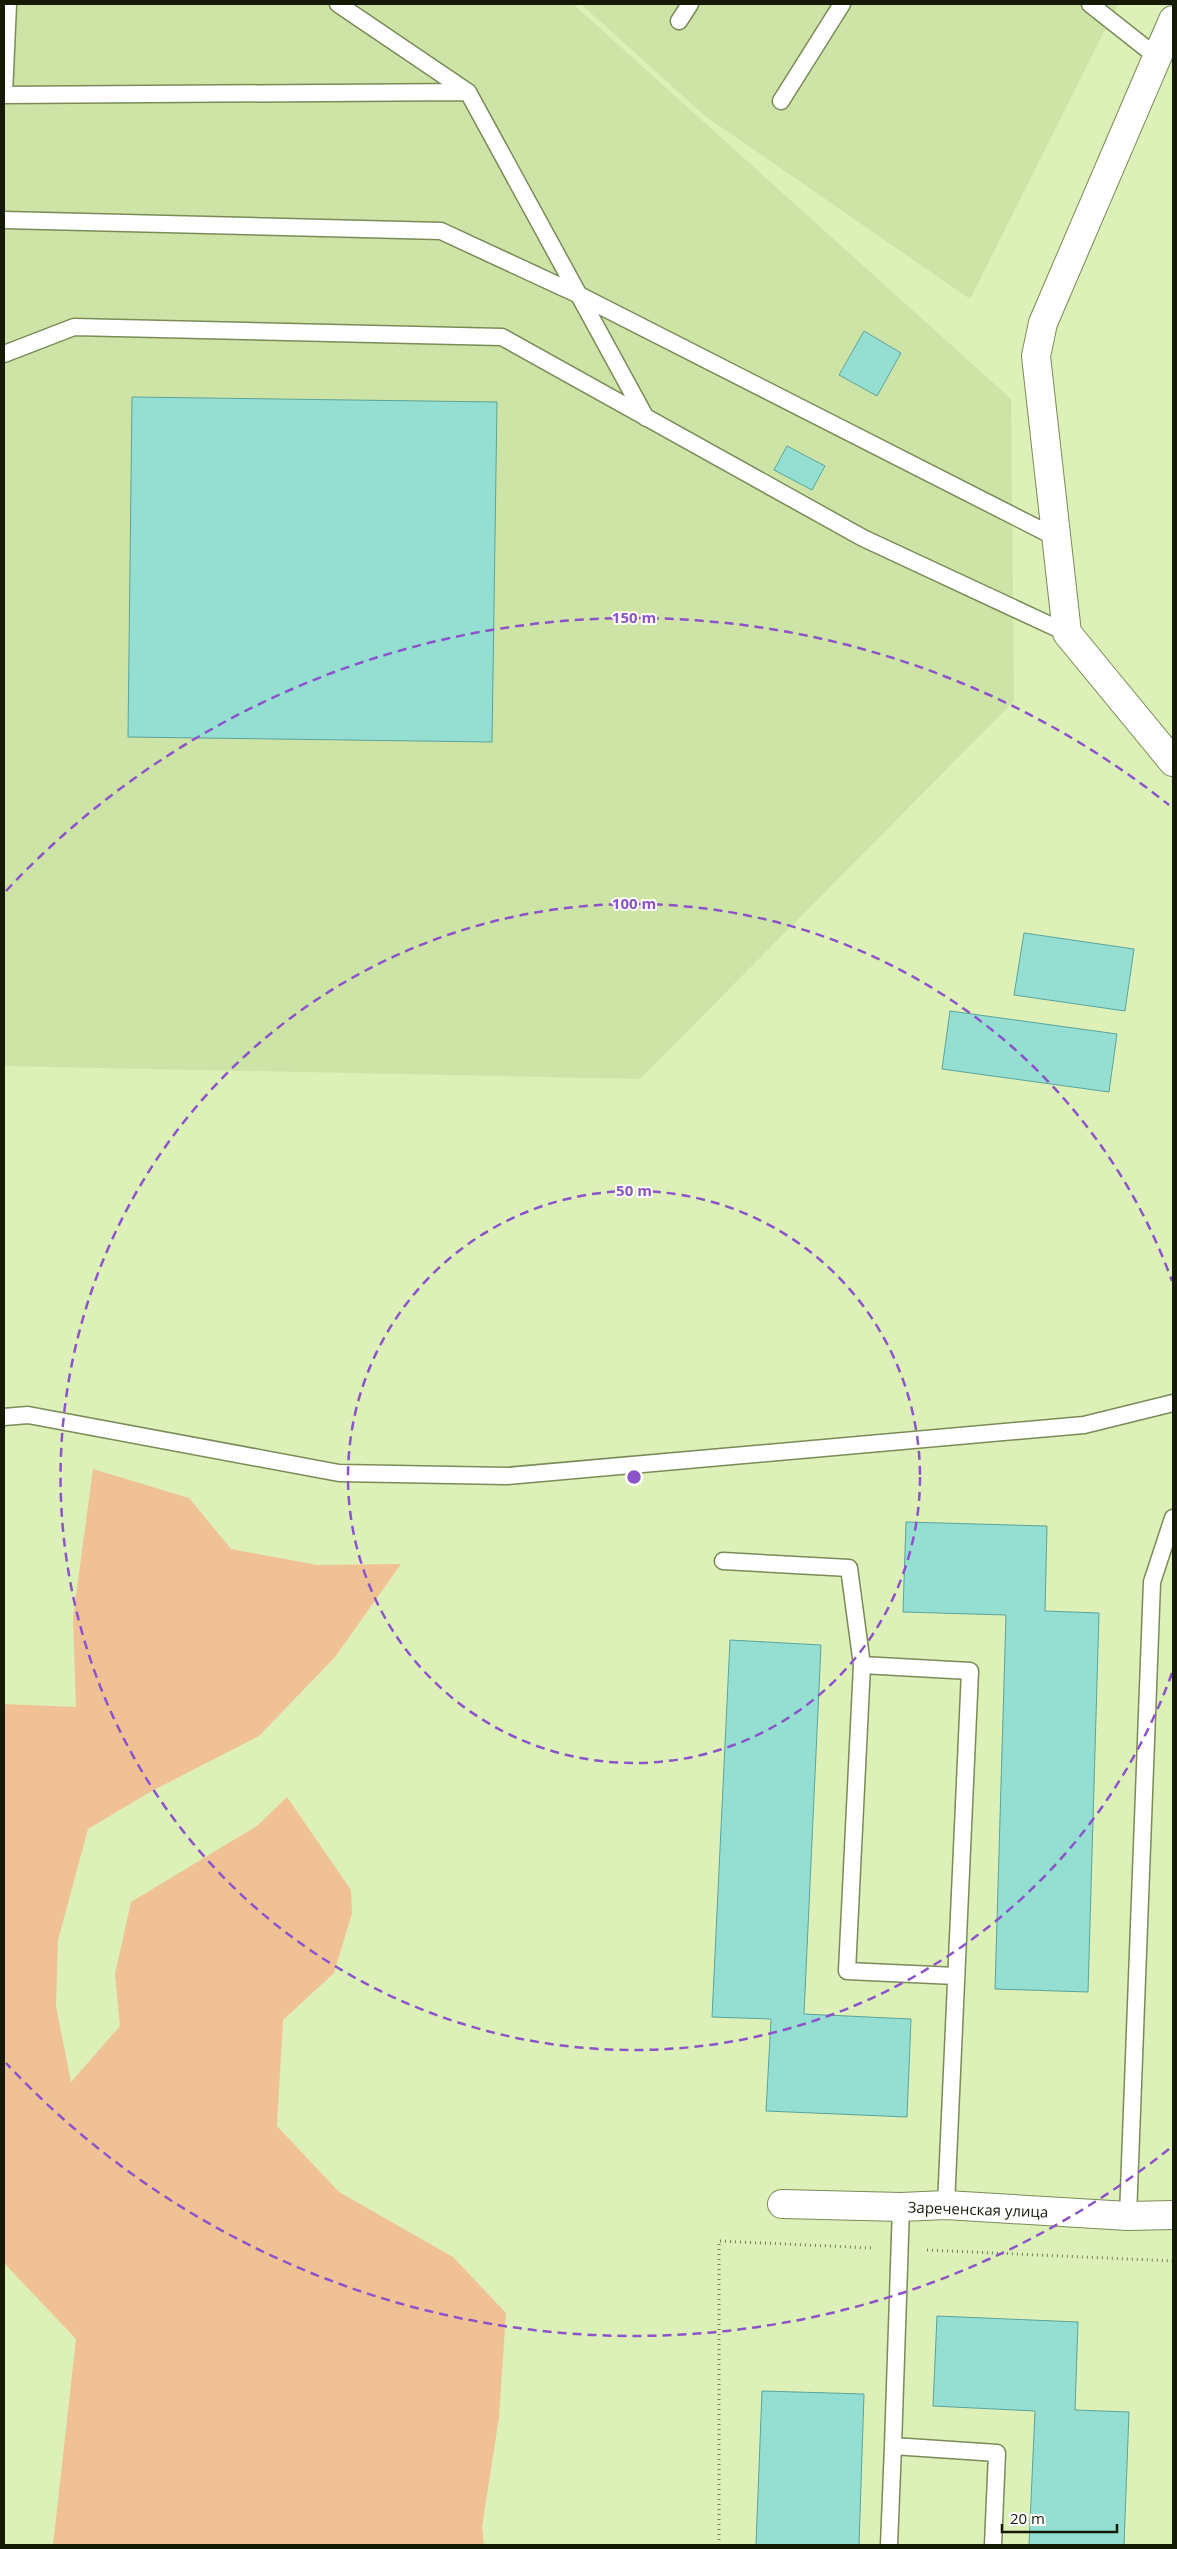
<svg xmlns="http://www.w3.org/2000/svg" width="1177" height="2549" font-family="'Open Sans',sans-serif">
<style>
.built{fill:#cee4a6}
.green{fill:#f1c196}
.building{fill:#94ded2;stroke:#5ba49a}
.lines{fill:none;stroke-linecap:round;stroke-linejoin:round}
.lane-casing{stroke:#7a8b58;stroke-width:19}
.street-casing{stroke:#7a8b58;stroke-width:30}
.path{stroke:#73805b;stroke-width:3;stroke-dasharray:1 4;stroke-linecap:butt}
.lane{stroke:#fff;stroke-width:16}
.street{stroke:#fff;stroke-width:28}
.ring{fill:none;stroke:#8c53ca;stroke-width:2.5;stroke-dasharray:9 6}
.labels{text-anchor:middle;stroke-width:4;stroke-linejoin:round;paint-order:stroke}
.street-label{font-size:15px;fill:#141a06;stroke:#fff}
.centre{fill:#8c53ca;stroke:#fff;stroke-width:2.5}
.ring-label{font-size:15px;text-anchor:middle;font-weight:bold;fill:#8c53ca;stroke:#fff;stroke-width:4;stroke-linejoin:round;paint-order:stroke}
</style>
<rect width="100%" height="100%" fill="#dcf0b8"/>
<path class="built" d="M4,4H573L1011,399L1014,701L640,1079L4,1066Z
M581,4H1118L970,299L705,116Z"/>
<path class="green" d="M93,1469L189,1498L231,1549L317,1565L401,1564L335,1657L259,1736L150,1792L88,1829L58,1940L56,2006L71,2082L120,2026L115,1974L131,1902L257,1826L287,1797L351,1890L352,1913L334,1973L283,2020L277,2126L339,2192L453,2257L506,2313L499,2417L482,2527L484,2545H53L76,2339L4,2263V1704L76,1707L73,1618Z"/>
<path class="building" d="M864,331L901,353L877,396L839,375Z
M132,397L497,402L492,742L128,737Z
M787,446L825,466L812,490L774,470Z
M1024,933L1134,949L1125,1011L1014,995Z
M950,1011L1117,1034L1109,1092L942,1069Z
M906,1522L1047,1526L1045,1611L1099,1613L1088,1992L995,1989L1006,1615L903,1612Z
M730,1640L821,1645L804,2014L911,2019L907,2117L766,2111L771,2019L712,2017Z
M937,2316L1078,2322L1075,2410L1129,2412L1124,2545H1029L1035,2411L933,2406Z
M762,2391L864,2394L859,2545H756Z"/>
<g class="lines">
<defs>
<path id="lane" d="M8,4L4,95L468,92
M338,4L468,92L646,418
M1090,4L1157,57
M679,21L690,4
M781,101L842,4
M4,220L441,231L579,295L1055,537
M4,354L74,327L502,337L863,538L1067,633
M4,1417L28,1415L339,1473L507,1476L1084,1425L1173,1403
M723,1561L849,1568L862,1665L970,1671L946,2205
M862,1665L847,1971L956,1976
M901,2207L893,2446L997,2453L993,2545
M1128,2216L1152,1582L1173,1518
M889,2545L893,2446"/>
<path id="street" d="M1173,20L1043,323L1036,356L1067,633L1173,762
M782,2204L901,2207L946,2205L1128,2216L1173,2215"/>
</defs>
<use href="#lane" class="lane-casing"/>
<use href="#street" class="street-casing"/>
<path class="path" d="M927,2250L1173,2261
M719,2545V2241L873,2248"/>
<use href="#lane" class="lane"/>
<use href="#street" class="street"/>
</g>
<g class="ring">
<circle cx="634" cy="1477" r="286"/>
<path d="M1172 1673A573 573 0 1 1 1172 1281"/>
<path d="M1169 2149A859 859 0 0 1 6 2063M6 891A859 859 0 0 1 1169 805"/>
</g>
<g class="labels">
<g class="street-label">
<text transform="translate(978 2210) rotate(2)" y="5">Зареченская улица</text>
</g>
</g>
<circle cx="634" cy="1477" r="8" class="centre"/>
<g class="ring-label">
<text x="634" y="623">150 m</text>
<text x="634" y="909">100 m</text>
<text x="634" y="1196">50 m</text>
</g>
<rect width="1177" height="2549" fill="none" stroke="#141a06" stroke-width="10"/>
<path d="M1002 2524v8h115v-8" fill="none" stroke="#141a06" stroke-width="2.5"/>
<text x="1010" y="2524" font-size="15" fill="#141a06" stroke="#ffffff" stroke-width="4" paint-order="stroke">20 m</text>
</svg>
